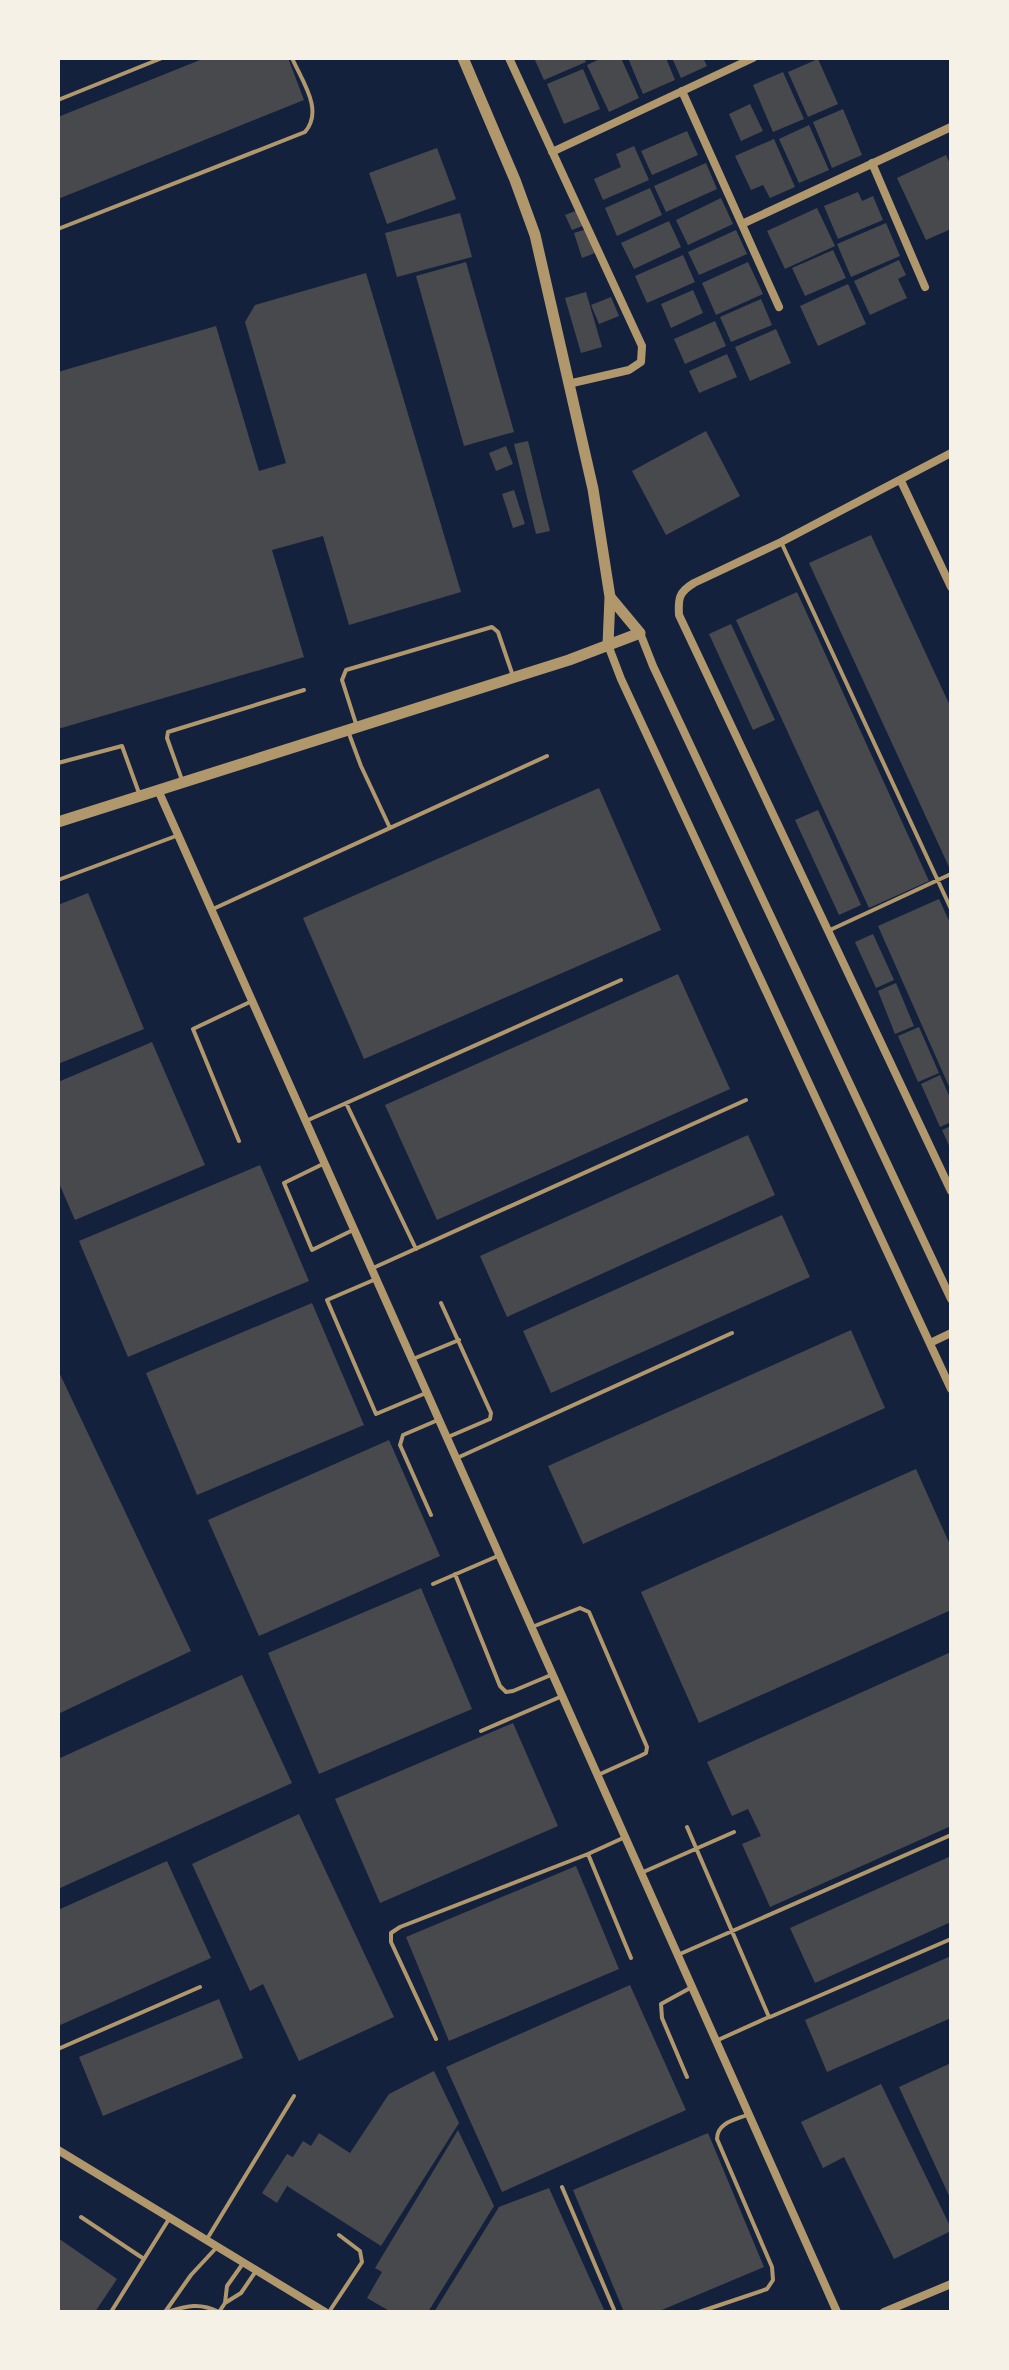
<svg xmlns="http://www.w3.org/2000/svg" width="1009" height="2370" font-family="'DM Sans',sans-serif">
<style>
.building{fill:#48494c}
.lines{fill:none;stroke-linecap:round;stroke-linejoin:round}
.service{stroke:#b1986c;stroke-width:4}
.minor{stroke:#b1986c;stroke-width:8}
.tertiary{stroke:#b1986c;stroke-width:11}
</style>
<rect width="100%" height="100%" fill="#14213d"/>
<path class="building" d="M205,58H288L304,100L58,199V117Z
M534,58H584L586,62L544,80Z
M602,58H621L639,98L609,112L587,65Z
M628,58H666L675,80L643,94Z
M672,58H703L707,66L681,78Z
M818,59L838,104L808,117L788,72Z
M583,69L600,109L564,124L547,84Z
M783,72L804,119L773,132L753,85Z
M750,104L763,131L741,141L729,114Z
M843,109L862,155L832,168L813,122Z
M809,125L829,170L799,183L779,139Z
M687,131L698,155L652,175L641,151Z
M774,139L795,187L770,198L763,185L751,190L735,156Z
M634,146L649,180L603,200L594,179L621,167L616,154Z
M437,148L456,199L387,224L369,173Z
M946,155L951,166V229L926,240L897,178Z
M706,163L717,189L666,212L654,186Z
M650,188L662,215L617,236L605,208Z
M858,192L862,201L873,196L883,220L838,239L824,206Z
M721,198L733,224L688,245L676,220Z
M817,208L835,246L785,269L767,231Z
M578,210L585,225L572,230L565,215Z
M460,213L472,257L397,277L385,233Z
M669,221L681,247L634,269L621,243Z
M886,223L900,256L851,277L837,244Z
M587,229L595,253L582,258L574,233Z
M736,230L747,254L699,275L688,252Z
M833,250L846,278L805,296L792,268Z
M683,255L695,282L647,303L635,276Z
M899,260L906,275L898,279L907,298L870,315L854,281Z
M466,262L514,432L464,446L416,276Z
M748,262L763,294L716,315L702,283Z
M366,273L461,592L349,625L323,536L272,550L304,657L58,729V372L216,326L259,471L286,463L245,322L255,305Z
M848,284L866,324L818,346L800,306Z
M693,290L703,313L671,328L661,304Z
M586,292L602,347L581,353L565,298Z
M611,297L619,316L599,324L591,305Z
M761,299L772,325L731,342L720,317Z
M715,321L726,346L685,364L674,339Z
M776,329L791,363L750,381L735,347Z
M727,354L737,377L699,393L689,371Z
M706,431L740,496L666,535L632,471Z
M528,441L550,531L536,534L514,444Z
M506,446L513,464L496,471L489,453Z
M514,490L525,524L513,528L502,494Z
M871,535L951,708V866L949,867L809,563Z
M797,592L929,881L869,908L736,620Z
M731,624L775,720L753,730L709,634Z
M599,788L661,930L364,1059L303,918Z
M818,810L861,905L839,915L795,820Z
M88,893L144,1029L58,1064V905Z
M939,899L951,925V1091L878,926Z
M873,934L894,980L876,988L855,942Z
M678,974L730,1089L437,1220L385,1105Z
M896,983L914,1026L895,1034L878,991Z
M919,1027L939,1073L918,1082L898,1036Z
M152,1042L205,1165L75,1220L58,1181V1082Z
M940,1075L951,1100V1122L940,1127L921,1084Z
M951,1126V1150L942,1130Z
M748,1135L775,1195L507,1317L480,1256Z
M260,1165L309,1281L128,1357L79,1241Z
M782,1215L810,1277L551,1393L523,1331Z
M312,1303L364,1425L197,1495L146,1373Z
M851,1330L885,1408L583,1544L548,1466Z
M58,1370L191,1651L58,1714Z
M389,1440L440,1556L259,1636L208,1520Z
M916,1469L951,1547V1610L699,1723L641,1592Z
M421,1588L472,1709L319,1774L268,1653Z
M951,1652V1826L770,1907L742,1844L761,1836L748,1809L732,1816L707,1762Z
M242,1675L292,1783L58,1889V1759Z
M513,1723L558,1826L380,1903L335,1799Z
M299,1814L394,2017L299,2061L263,1984L250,1991L192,1864Z
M951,1856V1922L815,1983L790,1928Z
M167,1861L211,1958L58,2026V1910Z
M576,1866L619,1969L449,2041L406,1937Z
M951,1956V2018L827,2072L805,2020Z
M630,1985L686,2110L502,2192L446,2067Z
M219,1999L243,2058L103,2116L79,2057Z
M951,2063V2200L899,2087Z
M434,2071L459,2123L381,2246L287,2186L277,2203L262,2193L287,2154L293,2157L303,2141L311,2146L319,2133L350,2153L389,2094Z
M881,2084L951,2228V2231L894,2259L844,2157L823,2168L801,2122Z
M458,2130L494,2206L428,2312H391L367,2298L382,2272L375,2268Z
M708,2133L764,2267L657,2312H624L573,2190Z
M549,2188L605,2312H434L499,2207Z
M58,2238L117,2279L95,2312H58Z"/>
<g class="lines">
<path class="service" d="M58,100L162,58
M58,229L305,132C324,110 302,81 292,58
M782,544L951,909
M357,727L342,680L346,670L492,627L498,632L513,676
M348,731L361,766L390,828
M58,763L122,746L139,793
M182,780L167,738L168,732L304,690
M58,880L176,836
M213,909L547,756
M830,930L951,874
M346,1103L416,1249
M306,1121L621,980
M239,1141L193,1029L252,1001
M325,1163L284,1183L312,1250L353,1230
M373,1268L746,1100
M376,1279L327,1300L376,1414L426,1393
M441,1303L491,1413L490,1419L448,1437
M413,1359L459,1340
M457,1458L732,1333
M431,1515L400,1445L403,1435L438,1420
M455,1574L500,1686L506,1692L513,1691L551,1675
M433,1584L500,1555
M532,1627L580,1608L589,1612L647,1747L646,1753L640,1756L598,1775
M481,1731L560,1697
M687,1827L769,2017L718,2040
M623,1838L588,1854L631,1958
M641,1873L734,1832
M680,1954L951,1835
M770,2017L951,1939
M436,2039L391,1942V1933L400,1927L588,1854
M58,2049L200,1987
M687,2077L662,2018L661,2004L692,1987
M562,2187L615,2312
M81,2217L144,2259
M207,2239L294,2096
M225,2303L241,2293L256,2271
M111,2312L169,2219
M165,2312L191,2275L217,2247
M167,2312C187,2306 199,2302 219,2312
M219,2312L225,2303L227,2286L244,2262
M329,2312L362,2262L360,2251L339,2235
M699,2312L767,2289L773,2280L772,2267L717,2139C717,2123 734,2120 747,2115"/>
<path class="minor" d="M509,58L642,346L641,362L629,370L568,384
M682,91L779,307
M552,152L753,58
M872,163L925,287
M742,224L951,127
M951,453L781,542L694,583C679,592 678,598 679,615L951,1191
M901,481L951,587
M640,633L653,666L951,1299
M608,645L621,679L951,1389
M158,790L837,2312
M930,1343L951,1333
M58,2150L325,2312
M884,2312L951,2284"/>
<path class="tertiary" d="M463,58L515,180L535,235L593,489L610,597L608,645
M58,822L569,660L640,633L610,597"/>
</g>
<rect width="1009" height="2370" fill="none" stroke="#f6f1e7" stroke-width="120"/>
</svg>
